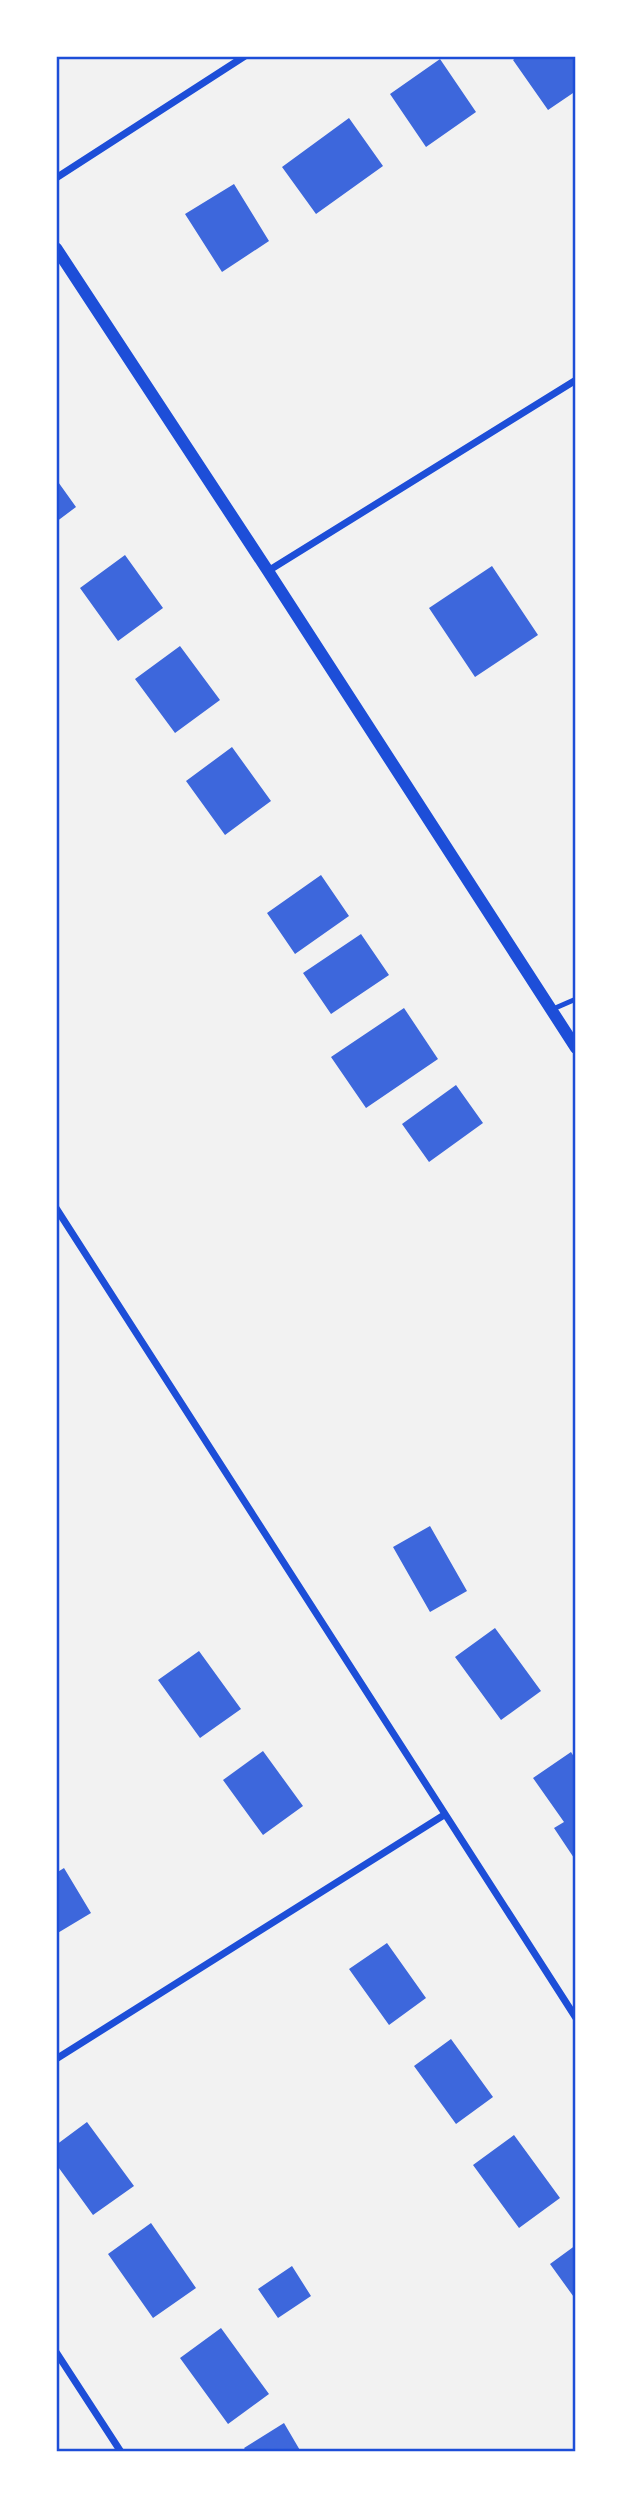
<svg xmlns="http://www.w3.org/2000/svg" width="632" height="2508" font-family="'DM Sans',sans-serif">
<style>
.building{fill:#3d67dc}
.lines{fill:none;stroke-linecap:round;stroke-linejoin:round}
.service{stroke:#1d4ed8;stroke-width:5}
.minor{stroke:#1d4ed8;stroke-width:7}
.tertiary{stroke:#1d4ed8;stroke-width:12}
.neatline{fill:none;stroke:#1d4ed8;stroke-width:2.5}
</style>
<rect width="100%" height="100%" fill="#f2f2f2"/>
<path class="building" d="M518,56H576V91L548,110L513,60Z
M440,59L476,112L426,147L390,94Z
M349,118L383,166L316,214L282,167Z
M234,184L269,241L222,272L185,214Z
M56,479L76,507L56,522Z
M125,555L163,608L118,641L80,588Z
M492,566L538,635L475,677L429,608Z
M180,646L220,700L175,733L135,679Z
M232,747L271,801L225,835L186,781Z
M321,875L349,916L295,954L267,913Z
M361,934L389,975L331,1014L303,973Z
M404,1008L438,1059L366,1108L331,1057Z
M456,1085L483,1123L429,1162L402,1124Z
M430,1526L467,1591L430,1612L393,1547Z
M495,1628L541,1691L501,1720L455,1657Z
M199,1651L241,1709L200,1738L158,1680Z
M263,1751L303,1806L263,1835L223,1780Z
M571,1752L576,1760V1861L554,1828L564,1822L533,1778Z
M64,1868L91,1913L56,1934V1873Z
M387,1943L426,1998L389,2025L349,1969Z
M451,2039L493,2097L456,2124L414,2066Z
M87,2122L134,2186L93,2215L56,2164V2145Z
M514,2135L560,2198L519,2228L473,2165Z
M151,2223L196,2288L153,2318L108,2254Z
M576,2245V2300L550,2264Z
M292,2266L311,2296L278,2318L258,2289Z
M221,2328L269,2394L228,2424L180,2358Z
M284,2423L301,2452H247L244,2448Z"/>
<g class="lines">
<path class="service" d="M553,1009L576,999"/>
<path class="minor" d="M56,178L245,56
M268,571L576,380
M56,1208L576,2018
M56,2059L444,1815
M56,2352L121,2452"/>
<path class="tertiary" d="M56,248L268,571L576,1048"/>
</g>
<rect width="632" height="2508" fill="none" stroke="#ffffff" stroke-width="116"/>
<rect x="58" y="58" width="516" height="2392" class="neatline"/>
</svg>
